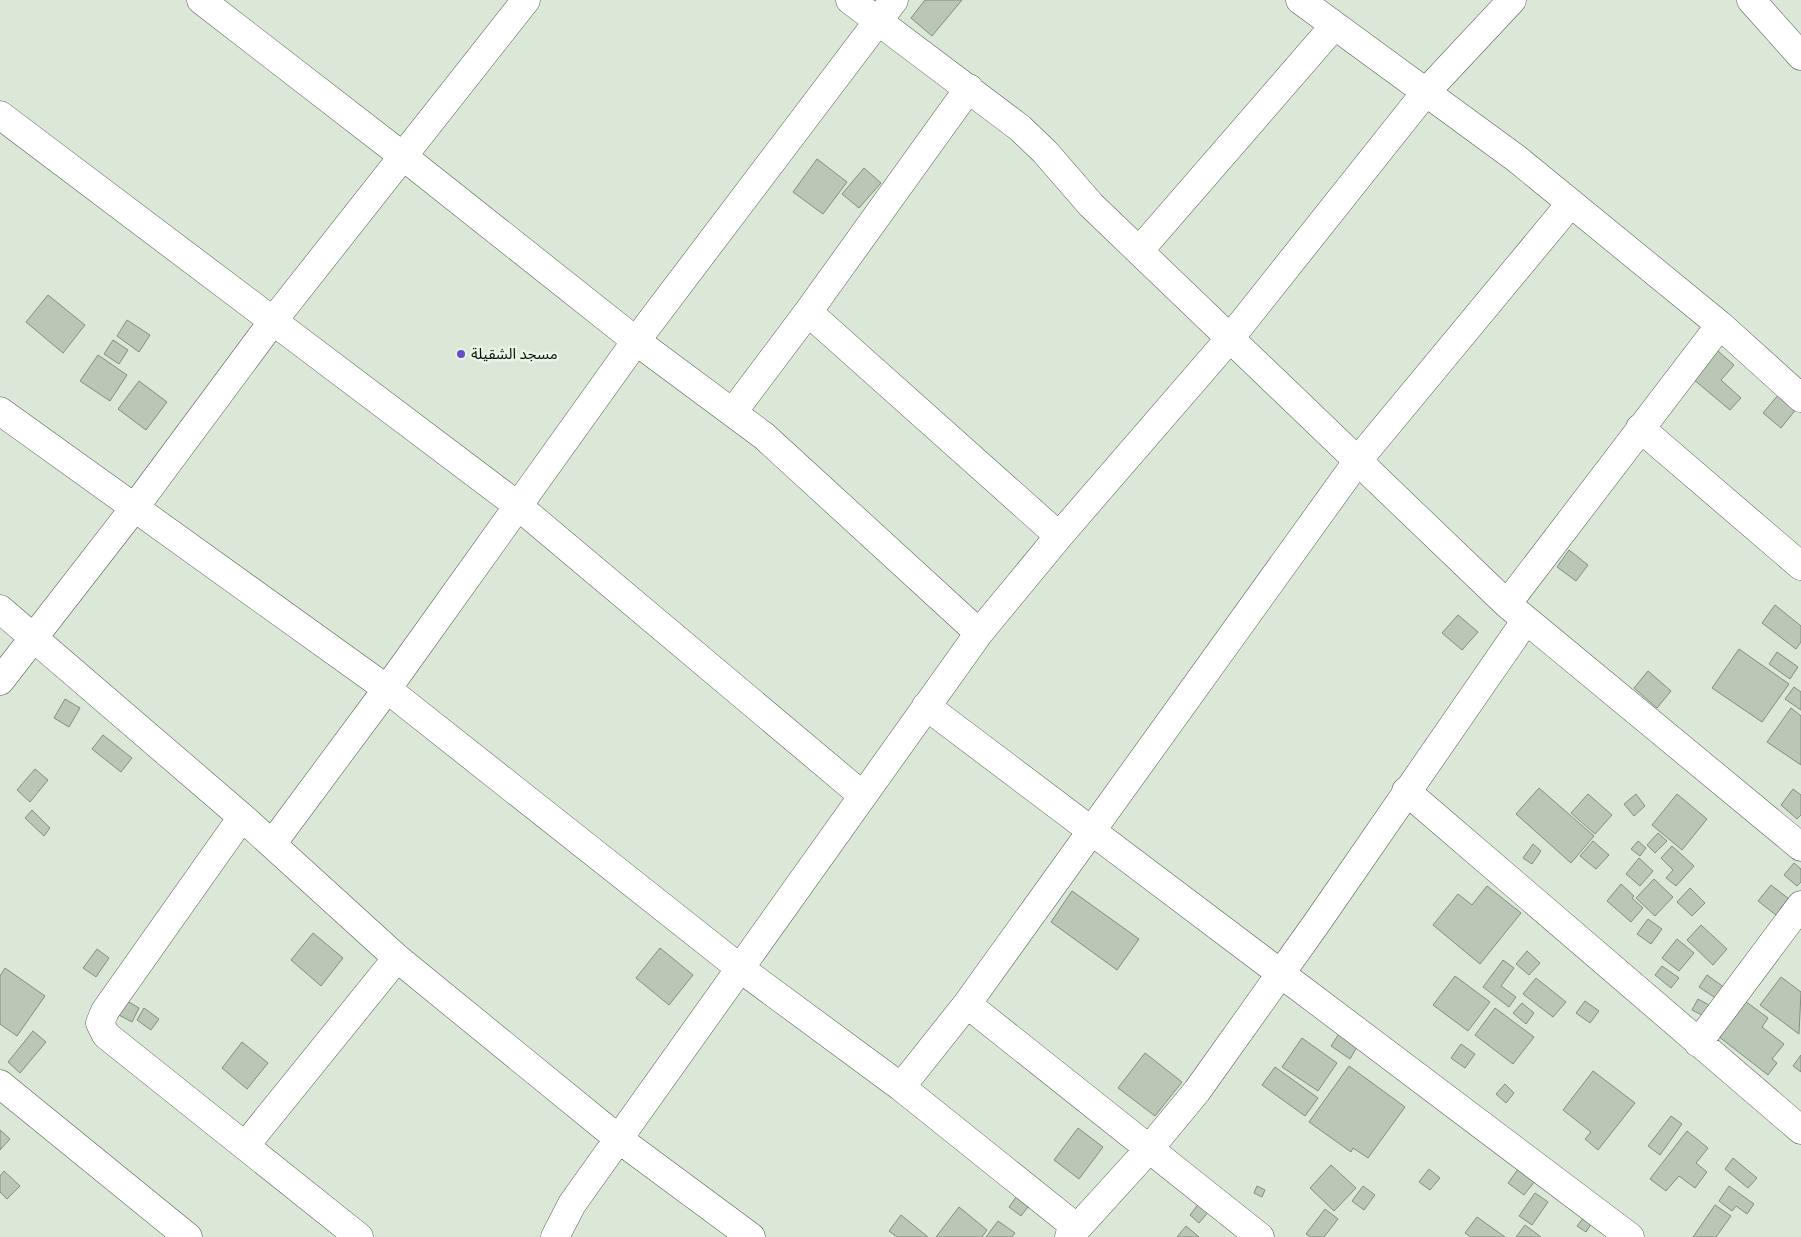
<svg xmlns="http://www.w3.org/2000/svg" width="1801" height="1237" font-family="Overpass,'Noto Sans Arabic',sans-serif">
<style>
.building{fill:#bac7b6;stroke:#828e7e}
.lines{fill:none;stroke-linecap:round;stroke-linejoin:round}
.minor-casing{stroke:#535e50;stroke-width:29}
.minor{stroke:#fff;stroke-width:28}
.poi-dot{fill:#674dc6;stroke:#e8f5e4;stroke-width:2}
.labels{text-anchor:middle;stroke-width:5;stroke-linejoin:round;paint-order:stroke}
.poi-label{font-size:15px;fill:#0b0f0a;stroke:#e8f5e4;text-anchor:start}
</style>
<rect width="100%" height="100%" fill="#dbe8d7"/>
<path class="building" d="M925,0H962L932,36L911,18Z
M817,159L847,182L823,214L793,192Z
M864,168L881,183L859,208L842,194Z
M48,295L85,325L63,353L26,322Z
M127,320L150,335L139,352L117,336Z
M113,340L128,350L119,364L104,354Z
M1711,345L1734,365L1721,380L1741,398L1730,410L1687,374Z
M98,355L127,375L110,401L80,381Z
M139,381L167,402L146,430L118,409Z
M1779,394L1797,408L1781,428L1763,413Z
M1569,550L1588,565L1576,581L1557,567Z
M1775,605L1801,626V642L1796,649L1762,623Z
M1458,615L1478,632L1462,650L1442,633Z
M1739,649L1789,684L1762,722L1712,688Z
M1777,652L1798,667L1790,679L1769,664Z
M1648,671L1671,691L1657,708L1634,688Z
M1794,687L1801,692V710L1785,699Z
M65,699L80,708L69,727L54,718Z
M1791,708L1801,716V765L1767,742Z
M103,735L132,758L121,772L92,749Z
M35,769L48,780L30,802L17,790Z
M1539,788L1594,836L1571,863L1516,814Z
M1793,789L1801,795V815L1797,819L1781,805Z
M1588,794L1612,815L1595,834L1571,813Z
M1636,794L1645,806L1634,816L1624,804Z
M1677,794L1707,819L1682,850L1652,825Z
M32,810L50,828L44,836L25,818Z
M1658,833L1667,841L1655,853L1647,845Z
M1593,841L1609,855L1596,869L1580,856Z
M1638,841L1646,848L1640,856L1631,849Z
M1533,844L1541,851L1532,864L1523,858Z
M1672,846L1694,866L1676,886L1666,878L1673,870L1661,858Z
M1639,858L1653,871L1640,886L1626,874Z
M1794,863L1801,869V882L1797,886L1784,875Z
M1654,879L1673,897L1655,916L1636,898Z
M1621,884L1634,896L1632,898L1643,908L1631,922L1607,901Z
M1771,885L1789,899L1776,915L1758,901Z
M1487,886L1521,913L1480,964L1433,925L1458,894L1472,905Z
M1690,888L1705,903L1692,916L1677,902Z
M1072,891L1139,939L1117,970L1051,922Z
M1648,919L1662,929L1651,944L1637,934Z
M1701,925L1727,949L1713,965L1687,940Z
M313,933L343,958L321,986L291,960Z
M1677,939L1694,953L1679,971L1662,958Z
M660,948L693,975L669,1005L636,978Z
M97,949L109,958L96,977L83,968Z
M1527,951L1540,963L1529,975L1516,964Z
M1503,960L1514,968L1501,986L1516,997L1509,1007L1483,987Z
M1662,966L1679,978L1671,988L1655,975Z
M5,968L45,996L17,1036L0,1024V976Z
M1707,975L1725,988L1717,999L1699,987Z
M1455,976L1490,1002L1468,1031L1433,1005Z
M1781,977L1801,992L1799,1034L1760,1005Z
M1536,978L1566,1002L1553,1017L1523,994Z
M1698,999L1709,1005L1704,1016L1692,1010Z
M127,1001L139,1008L132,1022L119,1015Z
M1585,1001L1599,1011L1590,1023L1576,1013Z
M1745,1001L1768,1018L1762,1027L1784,1044L1772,1059L1777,1063L1768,1075L1718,1036Z
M1522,1003L1534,1013L1526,1024L1513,1013Z
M144,1008L159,1019L151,1030L137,1020Z
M1495,1008L1534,1037L1513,1064L1475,1035Z
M1342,1029L1360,1042L1350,1059L1331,1046Z
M33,1031L46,1042L20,1073L8,1062Z
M1302,1038L1337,1063L1318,1091L1282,1067Z
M242,1042L268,1063L247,1089L222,1068Z
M1461,1044L1475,1054L1465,1068L1451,1058Z
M1145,1053L1182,1082L1155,1116L1118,1088Z
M1801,1055V1072L1793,1066Z
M1349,1066L1405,1107L1368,1158L1353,1148L1351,1152L1309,1122Z
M1275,1067L1318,1098L1305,1116L1262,1085Z
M1593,1071L1635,1103L1598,1150L1585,1139L1591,1132L1563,1110Z
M1505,1084L1514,1093L1506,1103L1496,1094Z
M1671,1116L1682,1124L1660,1155L1648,1146Z
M1078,1128L1103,1147L1079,1179L1054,1160Z
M0,1130L10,1139L0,1150Z
M1687,1131L1708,1148L1696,1163L1707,1172L1695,1188L1679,1176L1666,1191L1650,1179Z
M1733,1158L1757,1178L1748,1188L1725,1169Z
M1331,1165L1356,1188L1334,1211L1310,1188Z
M1519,1168L1535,1181L1524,1195L1508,1183Z
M1429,1169L1440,1178L1430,1190L1419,1182Z
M4,1171L20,1186L7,1199L0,1192V1176Z
M1257,1186L1265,1190L1262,1197L1254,1193Z
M1363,1186L1375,1195L1364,1210L1352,1201Z
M1729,1186L1754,1204L1747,1214L1736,1206L1732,1211L1719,1201Z
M1019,1193L1031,1203L1021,1216L1009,1207Z
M1535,1193L1548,1202L1532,1225L1519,1216Z
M1200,1202L1210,1210L1199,1223L1190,1215Z
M1715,1205L1731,1216L1716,1237H1693Z
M959,1207L987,1230L982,1237H936Z
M1325,1209L1338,1219L1324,1237H1311L1306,1234Z
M901,1215L928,1237H897L889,1231Z
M1585,1216L1593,1221L1586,1232L1577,1226Z
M1477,1217L1505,1237H1471L1465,1233Z
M998,1221L1015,1233L1012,1237H986Z
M1525,1225L1541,1237H1516Z
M1186,1226L1199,1237H1177Z"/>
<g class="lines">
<defs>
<path id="minor" d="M201,0L404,157L636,341L764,436L979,633
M850,0L1020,128L1045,152L1091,205L1507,604L1801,847
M1300,0L1517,159L1720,325L1801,398
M1751,0L1801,56
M0,115L517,505L862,795
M1139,251L1334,26
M808,312L1059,536
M0,411L387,689L741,969L901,1087L1077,1228
M733,412L808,312L969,88
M1640,428L1801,566
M1507,604L1720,325
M0,609L242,817L397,958L620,1140L751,1237
M0,681L135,507L273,321L526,0
M926,706L1630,1237
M1406,791L1801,1130
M242,817L105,1011L100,1023L106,1035L359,1237
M272,844L387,689L636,341L894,0
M967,1004L1260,1237
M1698,1043L1801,905
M0,1084L188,1237
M901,1087L967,1004L1359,459L1571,203
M245,1146L397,958
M555,1237L572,1204L979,633L1059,536L1231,337L1425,93L1512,0
M1069,1237L1149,1149L1197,1091L1316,924L1526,620"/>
</defs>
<use href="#minor" class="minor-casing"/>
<use href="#minor" class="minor"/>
</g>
<circle class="poi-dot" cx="461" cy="354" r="5"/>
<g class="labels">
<g class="poi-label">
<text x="471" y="359">مسجد الشقيلة</text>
</g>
</g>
</svg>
